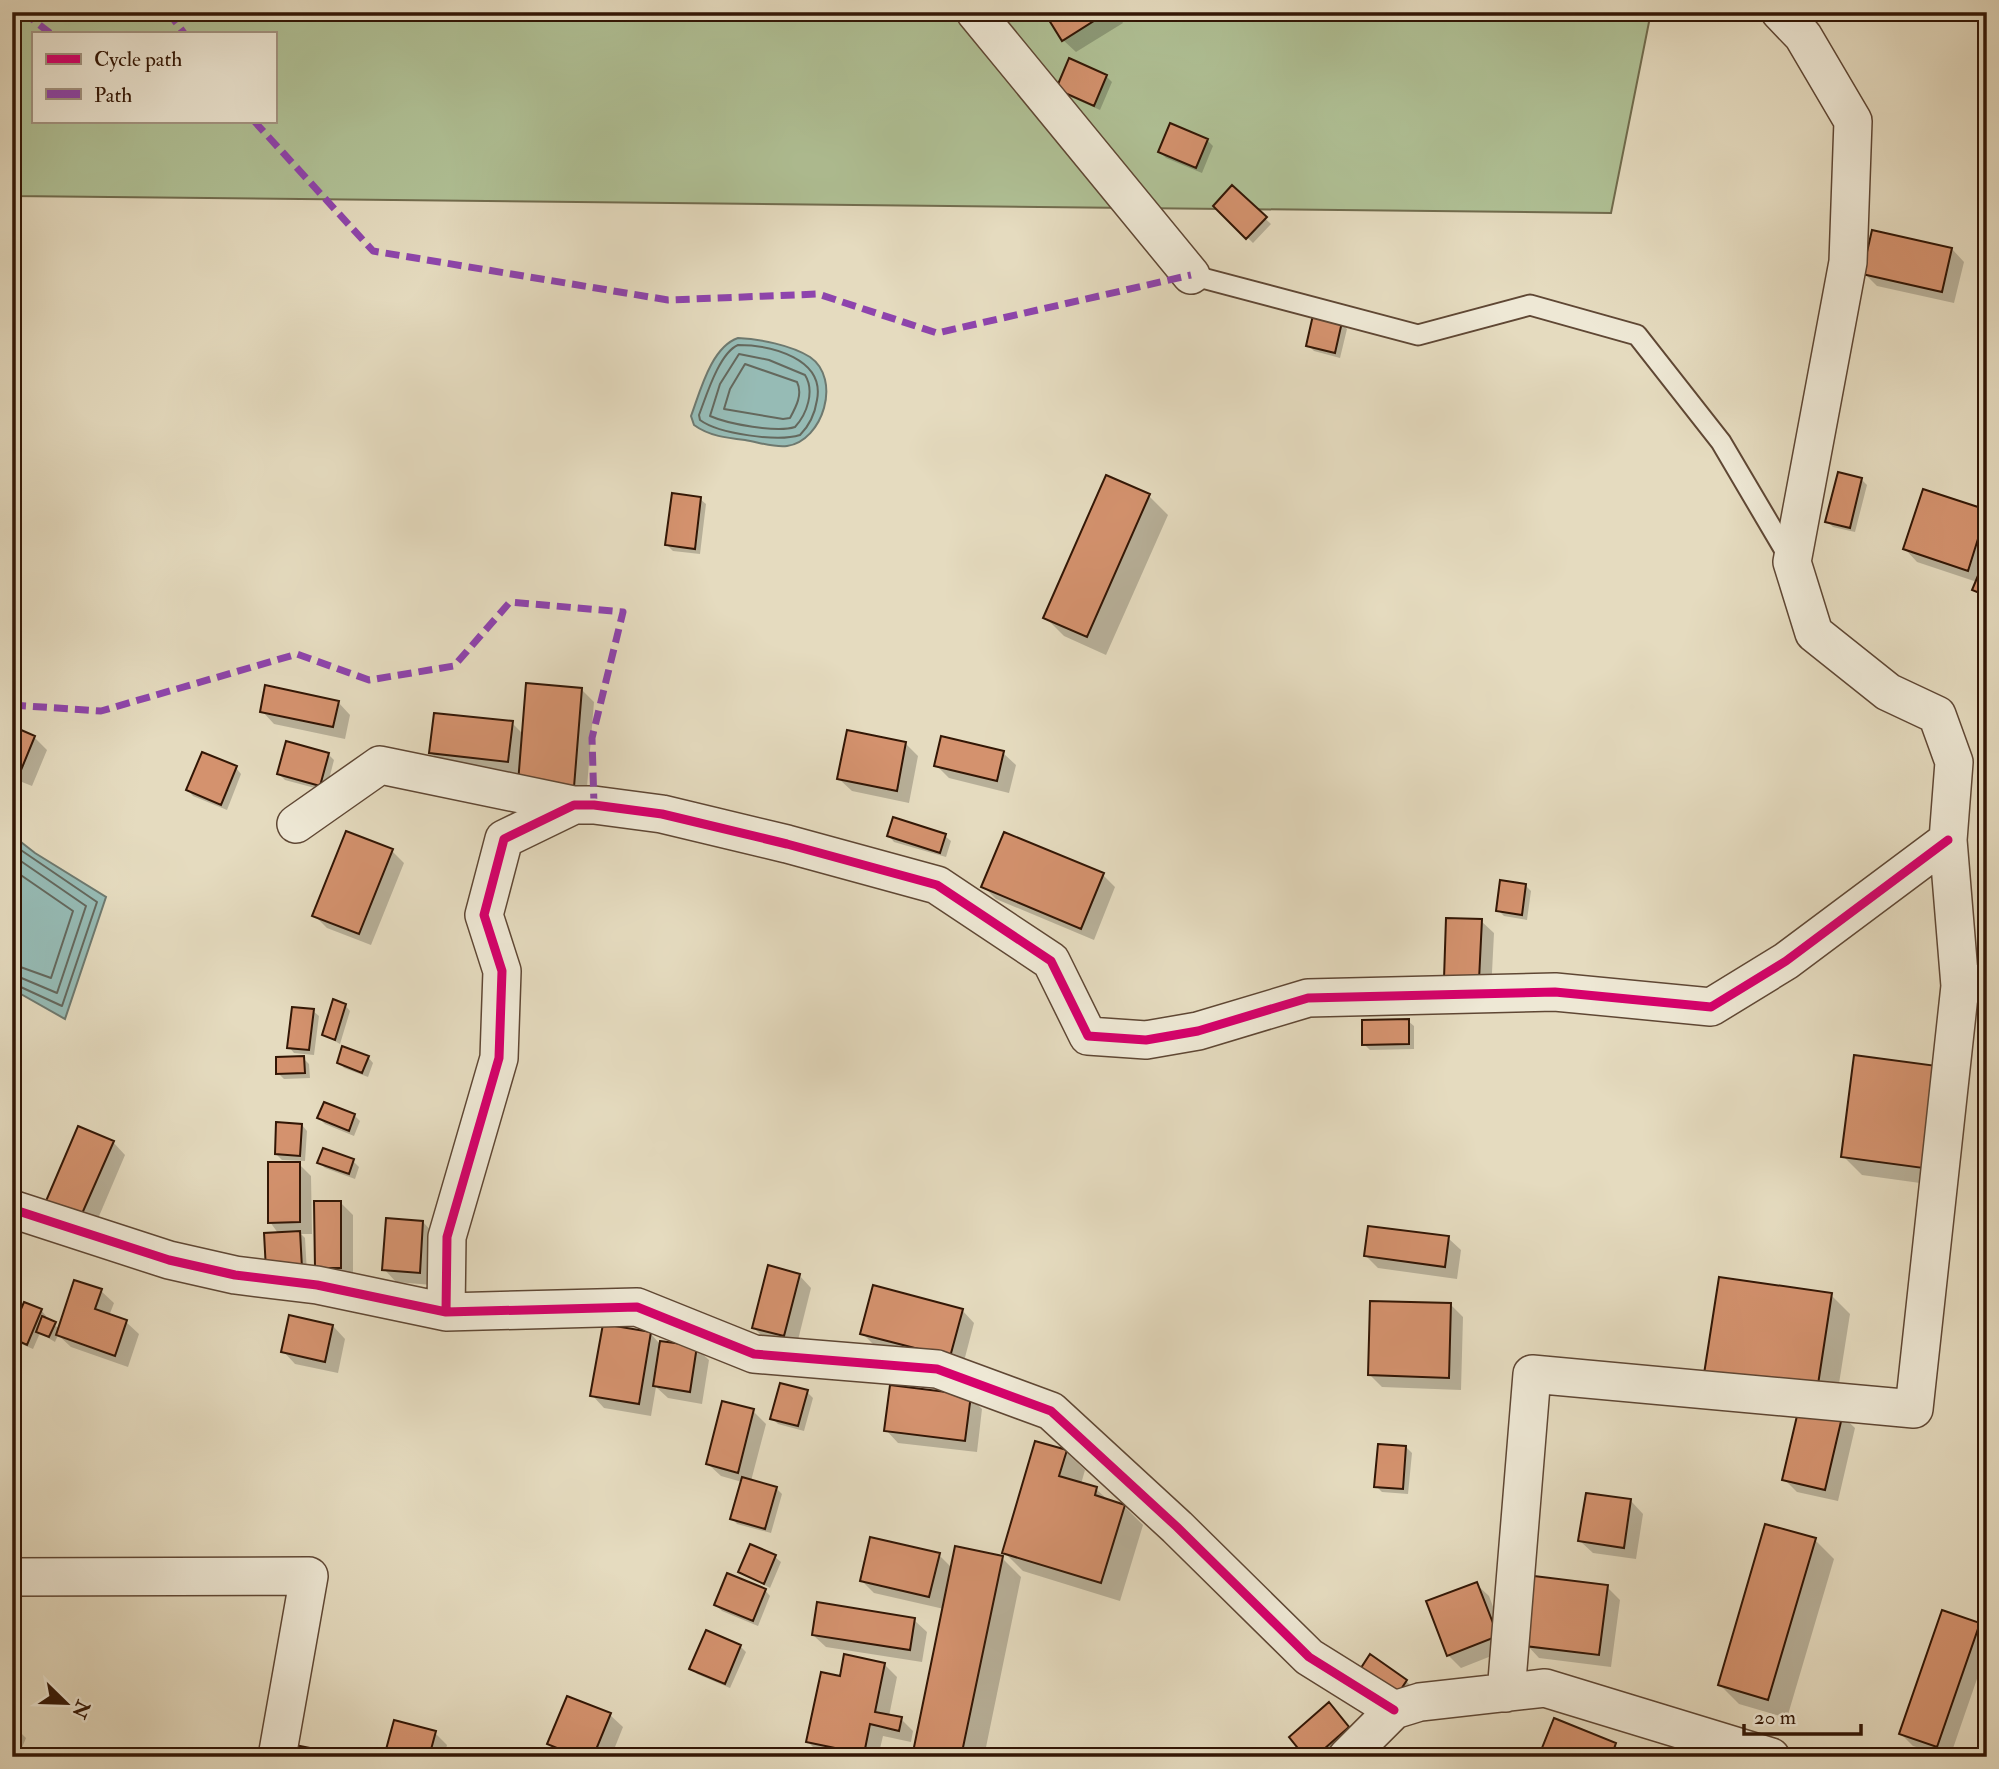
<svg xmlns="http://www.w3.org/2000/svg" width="1999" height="1769" font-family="'IM FELL Double Pica',serif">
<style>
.green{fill:#b0c196;stroke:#716c4e;stroke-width:2;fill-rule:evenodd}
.water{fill:#96bbb5;stroke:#6e796f;stroke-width:2}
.shadow{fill:#0003}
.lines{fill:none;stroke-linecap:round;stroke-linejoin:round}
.shore{stroke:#64685d;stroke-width:2}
.building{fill:#d4926e;stroke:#321605;stroke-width:2}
.lane-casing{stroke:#5f4734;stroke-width:23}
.street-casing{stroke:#5f4734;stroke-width:40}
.lane{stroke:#eee8d5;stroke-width:19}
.street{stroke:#eee8d5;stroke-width:37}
.quiet{stroke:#8e44ad;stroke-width:7;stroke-dasharray:14 7;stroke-linecap:butt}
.cycleway-casing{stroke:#eee8d5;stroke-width:13}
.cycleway{stroke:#d6006c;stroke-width:9}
</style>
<rect width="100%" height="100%" fill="#e5dbbf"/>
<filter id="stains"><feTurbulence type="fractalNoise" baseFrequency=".00286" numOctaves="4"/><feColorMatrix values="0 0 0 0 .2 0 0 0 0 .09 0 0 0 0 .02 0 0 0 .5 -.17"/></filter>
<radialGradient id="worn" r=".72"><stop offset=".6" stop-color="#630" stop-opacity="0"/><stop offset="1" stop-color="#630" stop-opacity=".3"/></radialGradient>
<path class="green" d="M12,12H1651L1611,213L12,196ZM33,33H275V121H33Z"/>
<path class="water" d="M738,338C759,339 791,345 810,357C842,379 823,441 787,446C775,448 758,442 745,440C727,438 709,436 694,425L691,416C700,392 711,347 738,338Z
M12,835L35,853L106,897L65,1019L12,989Z"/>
<path class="shadow" d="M1047,12H1116L1123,23L1076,52L1063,40Z
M1106,76L1112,82L1100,110L1064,94L1058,89Z
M1207,140L1213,146L1202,173L1166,158L1160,152Z
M1232,188L1271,224L1253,243L1215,206Z
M1952,249L1964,262L1954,303L1877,286L1864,273Z
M1341,323L1347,329L1340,358L1314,351L1308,345Z
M1861,479L1867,485L1855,532L1833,527L1827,521Z
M1925,491L1987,512V602L1974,590L1977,582L1917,562L1905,549Z
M1149,496L1168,515L1106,655L1064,636L1045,617Z
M700,499L706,504L700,554L673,551L667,545Z
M581,689L594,702L586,799L520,774L444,765L431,753L512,723L524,735Z
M338,702L350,715L345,739L274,724L262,711Z
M12,728L34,737L47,750L32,786L12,778Z
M905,743L918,756L909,803L852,791L839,779Z
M1003,753L1016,765L1009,793L949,778L936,765Z
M328,754L334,760L326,791L285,780L279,774Z
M236,768L241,774L227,810L193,796L188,790Z
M889,836H945L951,841L946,857L894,842Z
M392,851L404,863L371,945L327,928L314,915Z
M1103,875L1115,887L1094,940L996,899L983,886Z
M1526,886L1531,891L1527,920L1504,916L1498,910Z
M1481,921L1494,933L1491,992L1458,991Z
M345,1005L350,1011L340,1044L324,1035Z
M313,1011L319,1016L314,1055L294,1053L289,1047Z
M1408,1021L1414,1026V1049L1370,1050L1364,1044Z
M368,1057L373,1063L368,1077L344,1068L339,1062Z
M1855,1057L1942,1186L1862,1175L1843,1156Z
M303,1058L309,1064L310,1078L284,1079L278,1073Z
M354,1115L360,1121L354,1136L325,1124L319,1118Z
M302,1125L307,1131L305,1161L282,1160L276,1154Z
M113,1142L125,1155L94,1228L48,1201Z
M353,1161L359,1167L355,1179L325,1168L319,1162Z
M299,1164L311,1176L312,1234H301L305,1238L307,1273L270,1222Z
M340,1202L353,1215V1280L316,1267Z
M423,1222L435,1235L432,1285L396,1282L384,1269Z
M1448,1238L1461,1250L1457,1279L1378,1268L1366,1256Z
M799,1275L811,1288L796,1348L766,1340L754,1328Z
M101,1291L114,1303L109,1316L126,1322L139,1334L128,1367L71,1347L58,1335L55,1342L40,1333L33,1349L12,1340V1321L17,1323L41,1310L46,1316L45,1319L60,1329Z
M1831,1295L1850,1314L1835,1409L1855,1428L1838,1501L1797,1492L1784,1479Z
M1451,1305L1463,1317L1461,1390L1382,1387L1370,1375Z
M962,1310L974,1323L962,1369L875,1346L862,1333Z
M333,1326L345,1339L338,1373L295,1364L283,1351Z
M651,1334L659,1343L696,1348L709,1360L702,1404L668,1398L656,1387L651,1416L604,1408L592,1395Z
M807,1392L813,1398L804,1431L778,1424L772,1418Z
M970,1397L982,1409L977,1452L898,1443L886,1430Z
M753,1411L766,1424L751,1481L776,1488L782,1494L771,1533L737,1524L732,1518L742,1482L721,1476L708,1464Z
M1406,1447L1412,1453L1408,1494L1382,1492L1376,1486Z
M1066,1452L1085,1470L1081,1484L1096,1489L1109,1501L1124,1506L1143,1525L1120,1601L1023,1571L1004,1552Z
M1631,1501L1643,1514L1636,1559L1593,1553L1580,1541Z
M1815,1540L1834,1559L1787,1718L1739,1704L1720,1685Z
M939,1555L952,1568L1002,1558L1021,1577L984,1757H913L944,1609L874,1593L862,1581Z
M775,1557L781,1562L770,1588L740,1572Z
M1476,1584L1489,1596L1509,1649L1461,1668L1448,1655L1428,1602Z
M1607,1587L1620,1600L1611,1667L1539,1658L1527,1645Z
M765,1590L770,1596L758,1626L722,1611L716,1605Z
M914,1620L927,1632L922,1662L826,1647L813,1635Z
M1979,1624L1987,1632V1650L1950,1757L1913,1746L1901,1734Z
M740,1646L746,1652L730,1688L697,1674L691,1668Z
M884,1664L897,1677L889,1716L901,1719L913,1731L911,1742L883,1736L878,1757L820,1754L808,1742L842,1678Z
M1359,1673L1406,1681L1412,1687L1400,1704Z
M1335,1710L1354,1734L1327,1757H1308Z
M610,1715L623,1727L611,1757H564L549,1743Z
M12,1724L26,1738L18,1757H12Z
M435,1733L447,1745L444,1757H386Z
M1615,1745L1627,1757H1546L1542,1753Z"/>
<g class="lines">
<path class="shore" d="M738,345C772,345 825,359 817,400C815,413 809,426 800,435C778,442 719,434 700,420L699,415C706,397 719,353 738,345Z
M739,354L769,360L805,375C815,391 807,414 795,427C777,433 728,424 710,416L720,384Z
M745,364L797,382C803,394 796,407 790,418L783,419L724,409L730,389Z
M12,844L97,902L62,1006L12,983
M12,855L86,906L57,993L12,974
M12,869L73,911L51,978L12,964"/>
</g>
<path class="building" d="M1044,12H1108L1062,41Z
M1069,58L1107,75L1094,106L1056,89Z
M1170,123L1208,139L1196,168L1158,152Z
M1232,185L1267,217L1246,239L1213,206Z
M1872,230L1952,248L1942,292L1862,274Z
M1313,315L1342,322L1335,353L1306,346Z
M1838,472L1862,478L1850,528L1825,522Z
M1106,475L1150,494L1087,637L1043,618Z
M1923,489L1987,510L1968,571L1903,549Z
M672,493L701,497L695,549L665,545Z
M1987,554V596L1972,590Z
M526,683L582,688L574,787L518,783Z
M265,685L339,701L333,727L260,712Z
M434,713L513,721L508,762L429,753Z
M12,726L35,736L19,775L12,772Z
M847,730L906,742L897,791L837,779Z
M941,736L1004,751L997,781L934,766Z
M286,741L329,753L320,786L277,774Z
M202,752L237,766L221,805L186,790Z
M893,817L946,834L940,853L887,836Z
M346,831L393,849L359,934L312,916Z
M1004,832L1104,873L1081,929L981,887Z
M1500,880L1526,884L1522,915L1496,911Z
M1446,918L1482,919L1479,980L1444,979Z
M333,999L346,1004L335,1040L322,1035Z
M292,1007L314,1009L309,1050L287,1048Z
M1409,1019V1044L1362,1045V1020Z
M342,1046L369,1056L362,1073L337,1063Z
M1854,1055L1937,1066L1923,1168L1841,1157Z
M304,1056L305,1073L276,1074V1057Z
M324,1102L355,1114L349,1131L317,1118Z
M276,1122L302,1124L300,1156L275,1154Z
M78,1126L114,1141L81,1216L46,1201Z
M323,1148L354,1159L349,1174L317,1163Z
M268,1162H300V1222L268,1223Z
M314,1201H341V1268H315Z
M386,1218L423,1221L420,1273L382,1270Z
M1368,1226L1449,1236L1445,1267L1364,1256Z
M300,1231L302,1268L266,1270L264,1233Z
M768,1265L800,1274L784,1336L752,1328Z
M1719,1277L1832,1293L1817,1391L1704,1374Z
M74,1280L102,1289L95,1309L127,1320L115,1356L56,1335Z
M873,1285L963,1309L950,1357L860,1334Z
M1370,1301L1451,1303L1449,1378L1368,1375Z
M24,1302L42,1309L27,1345L12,1338V1319L16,1321Z
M289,1315L333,1325L325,1362L281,1352Z
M42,1316L56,1322L49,1337L36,1332Z
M603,1324L651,1332L639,1404L590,1396Z
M660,1341L697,1346L690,1392L653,1386Z
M780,1383L808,1390L798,1426L770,1419Z
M890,1385L971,1395L965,1441L884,1431Z
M722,1401L754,1409L738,1473L706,1464Z
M1800,1403L1843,1413L1825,1490L1782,1480Z
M1035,1441L1067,1450L1059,1476L1097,1487L1095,1495L1125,1505L1101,1583L1002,1553Z
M1378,1444L1406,1446L1403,1489L1374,1487Z
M742,1477L777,1487L765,1529L730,1519Z
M1586,1493L1631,1499L1624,1548L1578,1541Z
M1765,1524L1816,1538L1768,1700L1718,1685Z
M870,1537L940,1553L929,1597L860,1581Z
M750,1544L776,1555L764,1584L738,1572Z
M955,1546L1003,1556L961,1757H912Z
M727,1573L766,1589L753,1621L714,1605Z
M1534,1576L1608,1585L1599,1655L1525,1646Z
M1477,1582L1498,1636L1447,1656L1426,1601Z
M817,1602L915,1618L910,1650L812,1635Z
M1942,1610L1980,1623L1937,1747L1899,1734Z
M706,1630L741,1645L725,1684L689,1669Z
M844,1654L885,1663L875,1712L902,1717L899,1731L870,1724L864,1754L806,1742L821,1672L840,1676Z
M1370,1654L1407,1680L1394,1700L1357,1674Z
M567,1696L611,1713L593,1757H579L547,1744Z
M1329,1702L1349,1727L1315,1757H1305L1289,1737Z
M1554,1718L1616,1743L1611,1757H1549L1540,1753Z
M394,1720L436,1731L429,1757H384Z
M295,1745L335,1753L334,1757H292Z"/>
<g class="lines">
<defs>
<path id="lane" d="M1191,275L1418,335L1530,305L1637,335L1721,442L1790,559"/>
<path id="street" d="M975,12L1191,275
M1780,12L1803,36L1853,121L1848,262L1792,562L1814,633L1888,692L1937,715L1954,762L1948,840L1960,986
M296,824L380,765L574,805
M12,1209L169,1260L235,1275L317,1285L446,1312L637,1307L754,1354L937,1369L1051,1411L1177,1527L1309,1657L1394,1710
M446,1312L447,1237L499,1058L502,971L484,915L504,839L574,805H594L662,814L787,844L937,885L1051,961L1088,1036L1146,1040L1198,1031L1308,998L1555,992L1711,1007L1786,961L1948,840
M12,1577L309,1576L277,1757
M1506,1693L1532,1374L1914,1409L1960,986L1987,983
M1347,1757L1394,1710L1420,1702L1545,1688L1771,1757"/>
</defs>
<use href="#lane" class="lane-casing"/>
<use href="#street" class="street-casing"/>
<use href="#lane" class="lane"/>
<use href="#street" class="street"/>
<path class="quiet" d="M23,12L50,33
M168,12L184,33
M254,121L373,251L668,300L818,294L937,333L1191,275
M12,705L101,711L297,654L369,680L454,666L510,602L623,612L592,738L594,805"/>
<defs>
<path id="cycleway" d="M12,1209L169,1260L235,1275L317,1285L446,1312L637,1307L754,1354L937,1369L1051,1411L1177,1527L1309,1657L1394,1710
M446,1312L447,1237L499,1058L502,971L484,915L504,839L574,805H594L662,814L787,844L937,885L1051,961L1088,1036L1146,1040L1198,1031L1308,998L1555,992L1711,1007L1786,961L1948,840"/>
</defs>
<use href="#cycleway" class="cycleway-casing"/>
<use href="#cycleway" class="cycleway"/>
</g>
<rect width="1999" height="1769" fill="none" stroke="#e5dbbf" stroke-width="42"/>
<rect x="14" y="14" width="1971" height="1741" fill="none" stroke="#321605" stroke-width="3.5"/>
<rect x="21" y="21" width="1957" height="1727" fill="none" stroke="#321605" stroke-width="2"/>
<rect x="32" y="32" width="245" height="91" fill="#eee8d5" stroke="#a39482" stroke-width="2"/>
<rect x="46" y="54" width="35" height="10" fill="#d6006c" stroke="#a39482" stroke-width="2"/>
<text x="94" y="66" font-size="21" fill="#321605">Cycle path</text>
<rect x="46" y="89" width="35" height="10" fill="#8e44ad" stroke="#a39482" stroke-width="2"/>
<text x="94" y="102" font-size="21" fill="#321605">Path</text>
<g transform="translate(66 1703) rotate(113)" stroke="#eee8d5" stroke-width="5" paint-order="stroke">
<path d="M0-5L12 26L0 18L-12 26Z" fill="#321605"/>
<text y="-10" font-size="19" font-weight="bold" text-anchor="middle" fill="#321605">N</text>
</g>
<path d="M1744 1724v10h117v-10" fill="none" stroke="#321605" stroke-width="3.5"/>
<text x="1754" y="1724" font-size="21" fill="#321605" stroke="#eee8d5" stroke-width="5" paint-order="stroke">20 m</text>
<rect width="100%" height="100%" filter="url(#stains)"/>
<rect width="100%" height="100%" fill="url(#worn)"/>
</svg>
